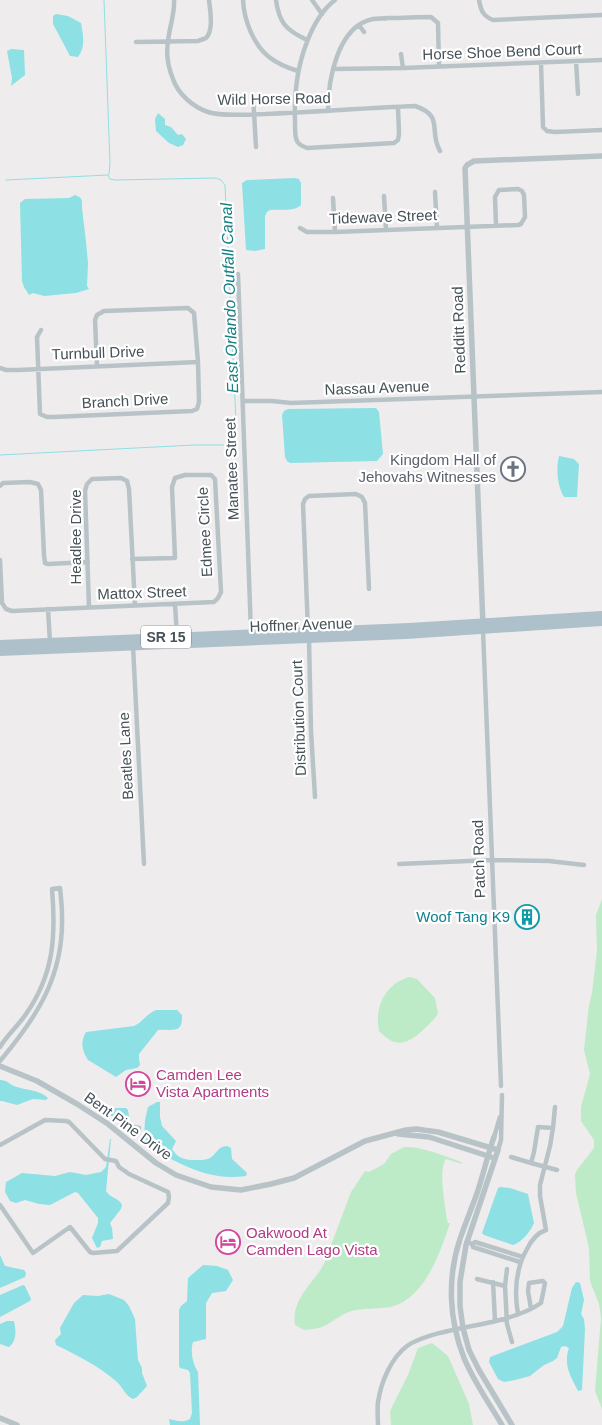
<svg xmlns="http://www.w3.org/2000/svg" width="602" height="1425" font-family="Helvetica,sans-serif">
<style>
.green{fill:#bdeac7}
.water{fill:#8de0e4}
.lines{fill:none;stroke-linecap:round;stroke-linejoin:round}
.stream{stroke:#8de0e4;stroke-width:1}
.minor{stroke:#b8c3c8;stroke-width:4.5}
.tertiary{stroke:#b8c3c8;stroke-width:5.5}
.primary{stroke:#aec0c9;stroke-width:8}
.labels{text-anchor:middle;stroke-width:4.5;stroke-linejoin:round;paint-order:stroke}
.shield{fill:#fff;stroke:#7e868a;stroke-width:1}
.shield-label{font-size:14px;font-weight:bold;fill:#465258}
.street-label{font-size:15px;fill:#465258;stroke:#fff}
.worship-label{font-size:15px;fill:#5b616d;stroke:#fff;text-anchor:end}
.culture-label{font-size:15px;fill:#0d838f;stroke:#fff;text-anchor:end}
.hotel-label{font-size:15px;fill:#b23c85;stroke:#fff;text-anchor:start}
.water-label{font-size:16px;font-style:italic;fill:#168085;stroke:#fff}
</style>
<rect width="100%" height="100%" fill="#efeced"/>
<path class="green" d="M602,899V1409L595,1391L601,1318L599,1304L590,1281L589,1248L576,1193L575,1175L577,1170L594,1148V1140L581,1121V1107L590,1074L584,1050L589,1005L592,993L597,950L596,915Z
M410,977L417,979L435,998L438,1014C433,1021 427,1026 421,1032C404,1046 395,1047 379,1031C374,1008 385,983 410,977Z
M404,1147C424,1147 442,1155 461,1162L462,1164L446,1159C438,1170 445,1205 447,1220L448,1223H450C440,1253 425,1298 391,1307C380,1309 367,1308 356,1310C341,1313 335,1321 322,1327C317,1329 309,1329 304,1330L295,1325C291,1299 313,1284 324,1264L351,1192L365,1171L369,1172L384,1164L391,1154Z
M432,1343L448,1356L469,1404L473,1425H391L390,1411L408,1375L418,1348Z"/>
<path class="water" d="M56,14L68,16L81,23C83,35 86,46 78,57L70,56L53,24V16Z
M11,49L24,50L25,75L11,86L12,78L7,51Z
M158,113L165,119V125L171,127L178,135L182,134L186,139L183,145L178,147L169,143L156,131L155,119Z
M295,178L299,179L301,183V205C294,212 280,209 270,210L267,212L265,216V249L255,251L246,250L242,183L247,180Z
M75,195C83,198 82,200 82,208L86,242L88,263L87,286L89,289L76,293L44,296L33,293L29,295L24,287L22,281L20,203L25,199L69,198Z
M376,408L379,412L383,454L377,461L290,463L287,461L285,457L282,415L284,411L288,409Z
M559,456L574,459L579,464L577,497H564C557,485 556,469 559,456Z
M156,1010H177L182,1015C183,1034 173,1029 158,1030L139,1054V1059L140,1065L137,1068L126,1070L116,1077L88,1060C82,1051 80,1042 86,1032L134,1026C143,1022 146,1014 156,1010Z
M0,1080C7,1080 9,1084 14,1086C27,1091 38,1089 48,1098L46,1100L33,1099L17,1105L2,1101H0Z
M157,1102H160V1117L162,1126L176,1141L172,1149C178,1159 186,1160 196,1160C200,1160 205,1160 208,1159C216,1156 217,1146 227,1146L231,1148L232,1159L245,1171L247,1173L246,1176C220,1180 196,1172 173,1160C163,1155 150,1148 144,1139L145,1120L148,1107Z
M118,1108H126L128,1110C129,1116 131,1124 125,1128L120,1124L116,1117L108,1115L104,1110Z
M110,1139H111L106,1191C110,1198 119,1198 122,1205L121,1209L110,1223L112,1228L113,1239L102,1241L100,1247L97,1248L92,1238L98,1223V1218L78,1193L75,1192L50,1205L39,1204L25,1200L16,1203L10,1201L5,1192L6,1182L22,1173L55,1176L70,1172L86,1175L101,1172L106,1167Z
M500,1187L510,1188L528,1194L534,1223C531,1231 521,1243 513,1245L484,1235L482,1233L498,1188Z
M0,1255L5,1266L24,1270L26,1273L25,1277L0,1288Z
M203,1265L217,1266L228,1270L233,1280L226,1291L212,1293L206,1303V1339L193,1342C190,1351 193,1365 198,1372L200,1425H170L169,1419C177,1421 183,1423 190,1419L192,1413L190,1373L188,1370L180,1368L179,1366V1310L181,1306L187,1301L188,1278Z
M576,1282L580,1283L584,1300L581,1314L584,1319L585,1329L582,1390L578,1391C571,1377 563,1365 569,1348L565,1346L561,1347L557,1358L553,1361L544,1365L530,1376L515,1380L504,1382L498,1379L489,1362L490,1357L557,1332L563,1326L572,1288Z
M23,1285L25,1286L31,1299L30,1301L0,1317V1295Z
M109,1294L124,1300L129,1306L135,1319L138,1360L142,1368V1373L147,1386L137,1397L133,1399C126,1396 123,1388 117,1382C100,1367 77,1355 56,1345L55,1340L61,1334L60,1328L74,1303L83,1295L98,1296Z
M7,1321H14C16,1330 17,1341 9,1347L0,1344V1324Z"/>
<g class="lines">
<path class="stream" d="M104,0L110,163L109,174
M6,180L108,175
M0,455L194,445H230L234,442L236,422L225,185L221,180L216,178L115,180L110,179L108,175"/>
<path class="minor" d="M174,0C175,14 169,28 168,42C166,54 168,67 173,79C178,94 193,107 208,112C223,117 250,114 265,114C315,112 365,108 415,106C445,116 428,131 440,151
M243,0C244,20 253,44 269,57C278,64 288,68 298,71
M276,0C279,23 286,30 307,40
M312,0L322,14
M335,0C322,10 313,26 307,42C297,67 294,96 295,123C295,128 295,134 296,138C297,144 302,146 307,148L394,143L398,140L399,134L398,107
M479,0C481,11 483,16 493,20L602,15
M359,25L364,32
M136,42L198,41C200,40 204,39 206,38C214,30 210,10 209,0
M401,54L403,68
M576,61L578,94
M541,63L543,127L547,131L555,132L602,130
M333,69L403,68L602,60
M253,96L256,147
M328,111C328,81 337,26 373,19C377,18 383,19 388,18C403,18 417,17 431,17L438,23L439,66
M435,192L437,228
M384,196L386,230
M333,198L335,232
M300,228L307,232H335L518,225L521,224L525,217L524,195L522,191L518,189L499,190L495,197L496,226
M238,274L251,633
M41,330L37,337L40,414L47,417H53L192,411L197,409L199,402L198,362L194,313L188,308L104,311L97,315L95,320L97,366
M0,368L6,370H18L198,362
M243,401H272L291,403L602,392
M0,486L3,483L30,482L38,484L41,490L44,555L45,563L48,564L88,562
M0,560L2,603L6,609L12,611L214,602L218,598L221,592L215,479L211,475H185L175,478L172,487L175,558L132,559
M175,604L177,637
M89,607L85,491L87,484L92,479L121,478L127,481L129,489L135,605
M48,609L50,642
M483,630L501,1086
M308,631L303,504L305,499L309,496L356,494L362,497L365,503L369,589
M309,639L311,731L315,797
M133,646L144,864
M399,864L492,860L549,861L584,865
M0,1047C7,1035 18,1026 26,1014C54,974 56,936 52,889L60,888C61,897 62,906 62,915C64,976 37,1017 0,1061
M135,1127L139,1128
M553,1128L555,1107
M494,1137L500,1117
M0,1145L45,1120L66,1121L69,1122L105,1159L116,1161L119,1167L129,1174L168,1192L169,1197L168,1203L117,1251L93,1253L90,1252L70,1227L33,1253L0,1205
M498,1150L501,1140L502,1095
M511,1157L531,1163L534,1152L538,1127L553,1128L550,1146L540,1185V1196L546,1230C537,1233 531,1241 527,1249C515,1270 514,1291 518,1314
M531,1163L557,1170
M468,1242L472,1244L473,1247L520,1262
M472,1244L475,1242L523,1257
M477,1279L505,1286L507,1324L512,1342
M493,1282L495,1321
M505,1286L507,1269
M378,1425C378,1418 377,1409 378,1402C381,1382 391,1358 407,1346C425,1333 469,1327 492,1322C509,1318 527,1313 541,1303L545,1283L543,1281L529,1283L528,1291L531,1309"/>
<path class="tertiary" d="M483,626L465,168L467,165L474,161L602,156
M0,1066L37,1081L77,1104L108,1124L156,1163L176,1175L211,1187L241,1190L271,1184L294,1178L365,1141L406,1130L416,1129L438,1132L498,1150L466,1245L460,1282V1306L463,1328L469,1350L479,1370L512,1425
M398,1134L429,1137L491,1157
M494,1137C487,1156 483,1177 476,1196C471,1210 465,1224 460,1239C447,1278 449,1320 464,1358C474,1382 489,1403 502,1425
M0,1418L17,1425"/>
<path class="primary" d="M0,644L409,627L602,615
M0,652L406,635L602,622"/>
</g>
<defs>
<symbol id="church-ring" viewBox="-11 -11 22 22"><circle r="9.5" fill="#fff" stroke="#6b7280" stroke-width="1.5"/><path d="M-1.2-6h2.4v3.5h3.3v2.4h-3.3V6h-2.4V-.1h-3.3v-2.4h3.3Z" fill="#6b7280"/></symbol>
<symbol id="building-ring" viewBox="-11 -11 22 22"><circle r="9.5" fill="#fff" stroke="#0f9aa8" stroke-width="1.5"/><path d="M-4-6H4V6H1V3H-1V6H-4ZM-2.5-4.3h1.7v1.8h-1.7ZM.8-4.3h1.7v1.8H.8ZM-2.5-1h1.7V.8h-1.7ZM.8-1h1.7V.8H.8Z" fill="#0f9aa8"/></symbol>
<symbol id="hotel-ring" viewBox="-11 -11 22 22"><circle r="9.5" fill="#fff" stroke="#d1479c" stroke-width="1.5"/><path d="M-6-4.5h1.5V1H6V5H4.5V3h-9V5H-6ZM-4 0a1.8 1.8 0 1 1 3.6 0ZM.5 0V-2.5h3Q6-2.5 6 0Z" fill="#d1479c"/></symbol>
</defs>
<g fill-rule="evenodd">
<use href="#church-ring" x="499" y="455" width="28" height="28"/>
<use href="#building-ring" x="513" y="903" width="28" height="28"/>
<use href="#hotel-ring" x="124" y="1070" width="28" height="28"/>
<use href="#hotel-ring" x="214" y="1228" width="28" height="28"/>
</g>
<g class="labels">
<rect class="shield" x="141" y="625.5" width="50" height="23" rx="4"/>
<g class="shield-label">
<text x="166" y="642">SR 15</text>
</g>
<g class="street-label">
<text transform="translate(502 52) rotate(-2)" y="5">Horse Shoe Bend Court</text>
<text transform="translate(274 99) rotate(-1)" y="5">Wild Horse Road</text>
<text transform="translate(383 217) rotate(-2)" y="5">Tidewave Street</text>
<text transform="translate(459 330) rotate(-92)" y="5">Redditt Road</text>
<text transform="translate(98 353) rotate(-2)" y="5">Turnbull Drive</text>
<text transform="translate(377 388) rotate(-2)" y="5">Nassau Avenue</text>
<text transform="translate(125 401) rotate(-3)" y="5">Branch Drive</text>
<text transform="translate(232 469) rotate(-92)" y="5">Manatee Street</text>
<text transform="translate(205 532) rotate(-93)" y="5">Edmee Circle</text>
<text transform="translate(76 537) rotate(-90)" y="5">Headlee Drive</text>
<text transform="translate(142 593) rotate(-2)" y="5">Mattox Street</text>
<text transform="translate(301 625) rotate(-2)" y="5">Hoffner Avenue</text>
<text transform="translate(299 718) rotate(-92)" y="5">Distribution Court</text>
<text transform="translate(126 756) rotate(-93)" y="5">Beatles Lane</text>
<text transform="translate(479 859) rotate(-92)" y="5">Patch Road</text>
<text transform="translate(128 1126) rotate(36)" y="5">Bent Pine Drive</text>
</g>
<g class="worship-label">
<text x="496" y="465">Kingdom Hall of<tspan x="496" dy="17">Jehovahs Witnesses</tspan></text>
</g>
<g class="culture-label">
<text x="510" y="922">Woof Tang K9</text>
</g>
<g class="hotel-label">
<text x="156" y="1080">Camden Lee<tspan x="156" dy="17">Vista Apartments</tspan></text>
<text x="246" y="1238">Oakwood At<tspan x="246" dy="17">Camden Lago Vista</tspan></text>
</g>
<g class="water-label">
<text transform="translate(229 298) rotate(-92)" y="6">East Orlando Outfall Canal</text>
</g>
</g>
</svg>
